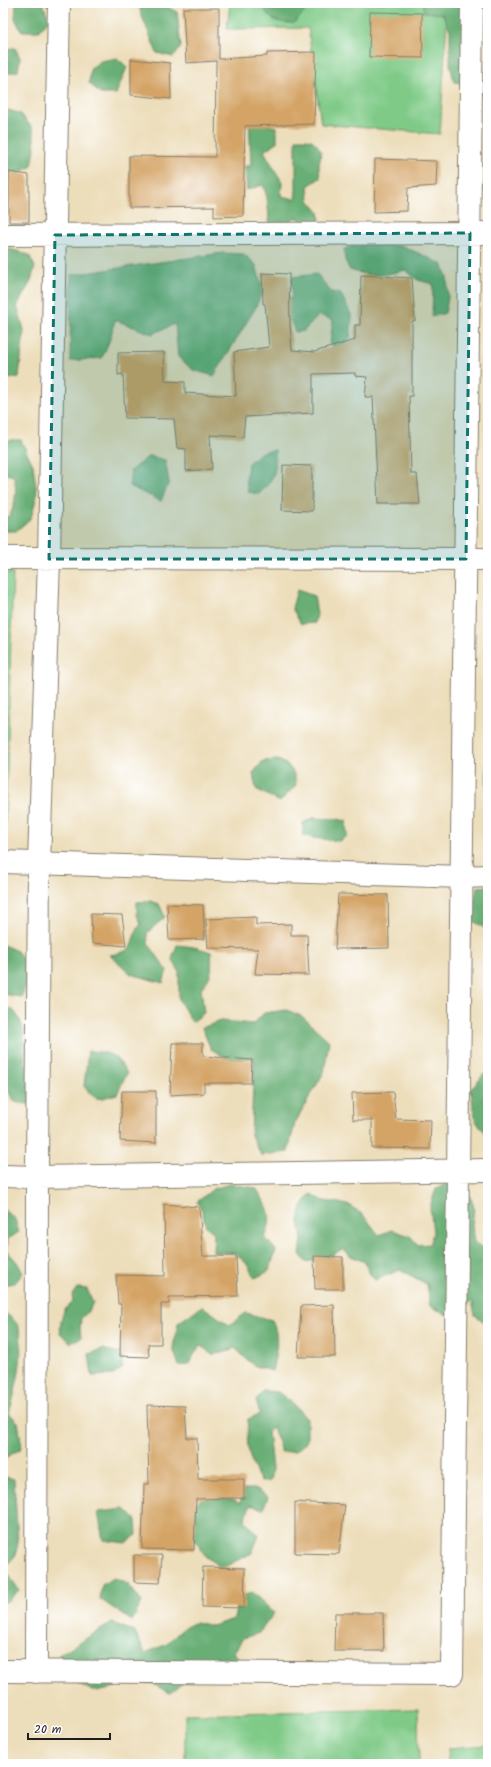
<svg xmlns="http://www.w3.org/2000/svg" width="491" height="1767" font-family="Kalam,sans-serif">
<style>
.green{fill:#7fca87;stroke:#4e7352}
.forest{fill:#67ae74;stroke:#426548}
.building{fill:#d4a466}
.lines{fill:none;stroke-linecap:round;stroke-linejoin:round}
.minor-casing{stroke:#847d6c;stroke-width:24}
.minor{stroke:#fff;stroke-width:22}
.marked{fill:#0f766e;fill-opacity:0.2;stroke:#0f766e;stroke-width:3;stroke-dasharray:8 5;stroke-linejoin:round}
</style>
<rect width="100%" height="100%" fill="#fff"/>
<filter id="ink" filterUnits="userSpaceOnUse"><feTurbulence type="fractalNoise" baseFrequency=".025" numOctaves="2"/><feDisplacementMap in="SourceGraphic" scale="8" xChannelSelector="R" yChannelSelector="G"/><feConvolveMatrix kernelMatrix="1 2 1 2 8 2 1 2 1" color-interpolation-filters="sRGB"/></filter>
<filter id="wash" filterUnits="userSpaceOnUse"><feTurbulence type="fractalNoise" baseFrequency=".012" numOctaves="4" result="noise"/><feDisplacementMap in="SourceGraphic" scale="16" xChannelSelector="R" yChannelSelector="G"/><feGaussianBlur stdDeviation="0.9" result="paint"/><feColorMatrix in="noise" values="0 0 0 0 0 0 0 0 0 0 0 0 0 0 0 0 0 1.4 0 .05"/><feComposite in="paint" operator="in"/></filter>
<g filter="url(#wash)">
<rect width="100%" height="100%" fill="#eddebb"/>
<path class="green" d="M230,3H448L440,134L321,124L308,28L227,29Z
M3,573H13L5,832H3Z
M488,639V804H486Z
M418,1709L419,1764H185V1714Z
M488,1745V1764H448V1748Z"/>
<path class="forest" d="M16,3H43L49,20L39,31H21L15,18Z
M139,3H154L155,7H167L177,12L181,47L173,57L157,53L141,14Z
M262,3H305L304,12L294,23C277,23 268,20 262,3Z
M423,3H464V83L454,82L450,64V30L443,14L424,12Z
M15,48L20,58L18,71L3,74V49Z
M117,58L127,67L116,94H100L89,83L91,68L101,61Z
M5,109L21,114L33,129L35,149L32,166L17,174L3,175V110Z
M268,110L269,126L277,127V142L264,151L282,182L281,196L295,199L296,190V139C311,139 313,138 321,151L319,166L320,178L308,186L309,200L319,212L320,220L311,227L296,217L285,226L270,228L267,197L263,185L247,190L245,166H251L249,114Z
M373,244L403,246L442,264L447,277L448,298L445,313L432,317L433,284L418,280L405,270C384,276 371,277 350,270L345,260L344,249L354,246Z
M10,249L29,255L35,267L30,283L17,306L24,330L19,377L3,380V252Z
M222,253L244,254L256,265L263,290L256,307L214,376L193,370L178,357L175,324L152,334L115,320L110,339L102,358L70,361L71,275Z
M317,274L331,292L341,294L352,317L350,338L337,348L330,344L333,320L319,315L304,331L295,332L291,321L283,319V298H292V277Z
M12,440H21L33,465L37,495L31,518L16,531H3V515L9,517C16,504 17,491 14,476L3,473V442Z
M275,450C277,472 274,479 259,494L248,492L246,480L248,463L262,452Z
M149,456L165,460L169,482L161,501L129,486L131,470Z
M297,590L314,596L317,614L315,623L301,624L292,608Z
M278,760C291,766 295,771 296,785L280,802L256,789L253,773L263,761Z
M313,818L337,819L346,821L347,836L339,841L312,838L303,835V823Z
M488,886V930L468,918L478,887Z
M151,901L159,904L165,917L147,933L148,943L167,970L163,983L131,974L110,955C141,950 126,943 141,924L137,915V902Z
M3,945L17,951L24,960L27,984L21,997L3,994Z
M177,945L195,947L211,952C212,968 213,976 201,988L204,1013L192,1022L179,1000V971L172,959Z
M3,1009H12C27,1025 24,1042 24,1062L33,1071L29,1104C25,1103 19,1104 16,1102C0,1093 3,1028 3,1009Z
M287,1010L303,1017L329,1041L324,1072L295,1123L288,1152L261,1155L251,1135L254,1058L228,1059L211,1049L202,1028L220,1021L253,1024L264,1013Z
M88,1051C111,1052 115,1054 127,1073L117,1094C98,1099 97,1103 84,1086Z
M488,1073V1136L475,1120L471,1090L484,1074Z
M452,1181L470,1195L474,1208L472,1225L474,1242L488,1251V1325L475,1315L472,1301L449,1316L430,1306L427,1284L400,1270L375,1280L370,1274L365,1262L351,1256L342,1249L331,1256L306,1262L300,1254L302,1239L299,1222L302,1206L311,1194L324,1201L339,1203L351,1206L363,1215L379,1235L392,1230L410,1236L418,1245L430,1244L433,1232L430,1207L436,1189Z
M230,1184L256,1188C269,1209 274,1214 265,1238L276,1250L269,1271L255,1278L246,1263L235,1253L213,1252L214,1233L206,1226L202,1210L197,1202L213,1189Z
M3,1209L15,1219L19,1232L8,1239L7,1251L17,1262L23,1273L15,1283L3,1285Z
M77,1288L87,1289L93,1302L89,1311L81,1318L80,1329L81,1338L71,1343L60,1333C61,1320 61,1310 73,1302L72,1295Z
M202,1306L229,1325L246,1313L272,1320C280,1336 276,1354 272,1371L253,1365L235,1348L213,1355L200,1345L188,1365L179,1366L173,1348L178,1323Z
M3,1310C7,1315 16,1321 18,1326C26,1349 16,1391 9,1413L18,1422L22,1448L5,1458L3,1455Z
M103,1349L123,1354L122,1369L113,1375L92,1376L89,1354Z
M263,1391L278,1392L291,1402L307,1419V1441L296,1451L281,1452L273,1426L268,1432L272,1469L270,1481L261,1482C248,1457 246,1447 248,1419L260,1414L256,1401Z
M3,1476L14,1479L18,1543L15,1556L4,1568L19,1590L5,1603L3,1601Z
M245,1489H257L268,1497L263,1509L250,1505L245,1520L259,1535L252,1553L222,1568L206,1557L192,1535L194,1507L202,1498L233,1499L240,1503Z
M125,1509L136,1520L137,1535L125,1543L103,1540L98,1512Z
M113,1578L128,1584L142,1602L132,1621L100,1599L102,1585Z
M252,1592L274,1613L259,1633L243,1638L234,1652L242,1664L188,1679L170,1693L151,1683H124L107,1690L92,1691L53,1669L60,1654L112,1623L134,1631L145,1653L165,1645L184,1628L196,1622L212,1626L234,1619L238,1599Z"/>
<g id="blocks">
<path class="building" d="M183,8H219V59L267,56V53L316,52L314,124L245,126L243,216L214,217V207L129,208V156L215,157L216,61L186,63Z
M370,12L422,13L423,58L369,57Z
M131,59L170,63L171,99L131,95Z
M375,159L437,161L436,186L408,188L407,211L374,212Z
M9,172L29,175V222H9Z
M262,273L289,274L290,324L292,350L314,352L355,340V325H360L361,275L412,278L415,321H412V396H409L411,474H417L420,504H378L373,397H365L367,377L355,376V373L313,374V413L245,417L243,437L210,435L212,469L186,471V449L177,448L174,419L125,418L123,374L118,375V353L164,352L165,381L185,382V393L236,396L234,352L269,347L265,304H263Z
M283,465L312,466V511L282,510Z
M338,894L388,895L389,948L335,949Z
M167,904L203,905L205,939L169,940Z
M91,914L122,915L126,946L92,943Z
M256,917V925L291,924V935H307L309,975L255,974L258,949L208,948L206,919Z
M172,1043H203V1056L252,1060L251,1083H204V1093L170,1095Z
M122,1091H156V1143L120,1141Z
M393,1092L396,1119L431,1120L430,1149L372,1148V1120H353L352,1093Z
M164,1204L199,1207L203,1256H236L238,1296L169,1297V1304H161V1344H148L149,1357L120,1356L121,1304H118L116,1275L165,1276Z
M314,1256L343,1257V1289H315Z
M334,1305L335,1357H298L301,1306Z
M147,1405L185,1406L187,1438H197L198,1479H244V1498L196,1499L194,1550L142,1549L144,1484H149Z
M295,1502L345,1505L339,1554L295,1553Z
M134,1555H162L160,1583L134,1582Z
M203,1567L245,1568L244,1608L202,1607Z
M335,1613H383L384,1651H334Z"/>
</g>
</g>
<g filter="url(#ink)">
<use href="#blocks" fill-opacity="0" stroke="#847d6c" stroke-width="1"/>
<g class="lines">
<defs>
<path id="minor" d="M3,235L488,233
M3,558L488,559
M3,862L463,877L488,876
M3,1176L37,1177L488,1170
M3,1671L452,1674L472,3
M36,1672L37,1177L39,863L49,559L59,3"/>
</defs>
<use href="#minor" class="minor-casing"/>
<use href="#minor" class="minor"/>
</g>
</g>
<path class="marked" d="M470,233L466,559H49L55,235Z"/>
<rect width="491" height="1767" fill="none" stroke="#fff" stroke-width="16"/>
<path d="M28 1733v6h82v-6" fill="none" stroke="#1c1c1c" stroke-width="2"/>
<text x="34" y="1733" font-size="12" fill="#1c1c1c" stroke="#ffffff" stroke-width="3" paint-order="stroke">20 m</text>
</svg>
